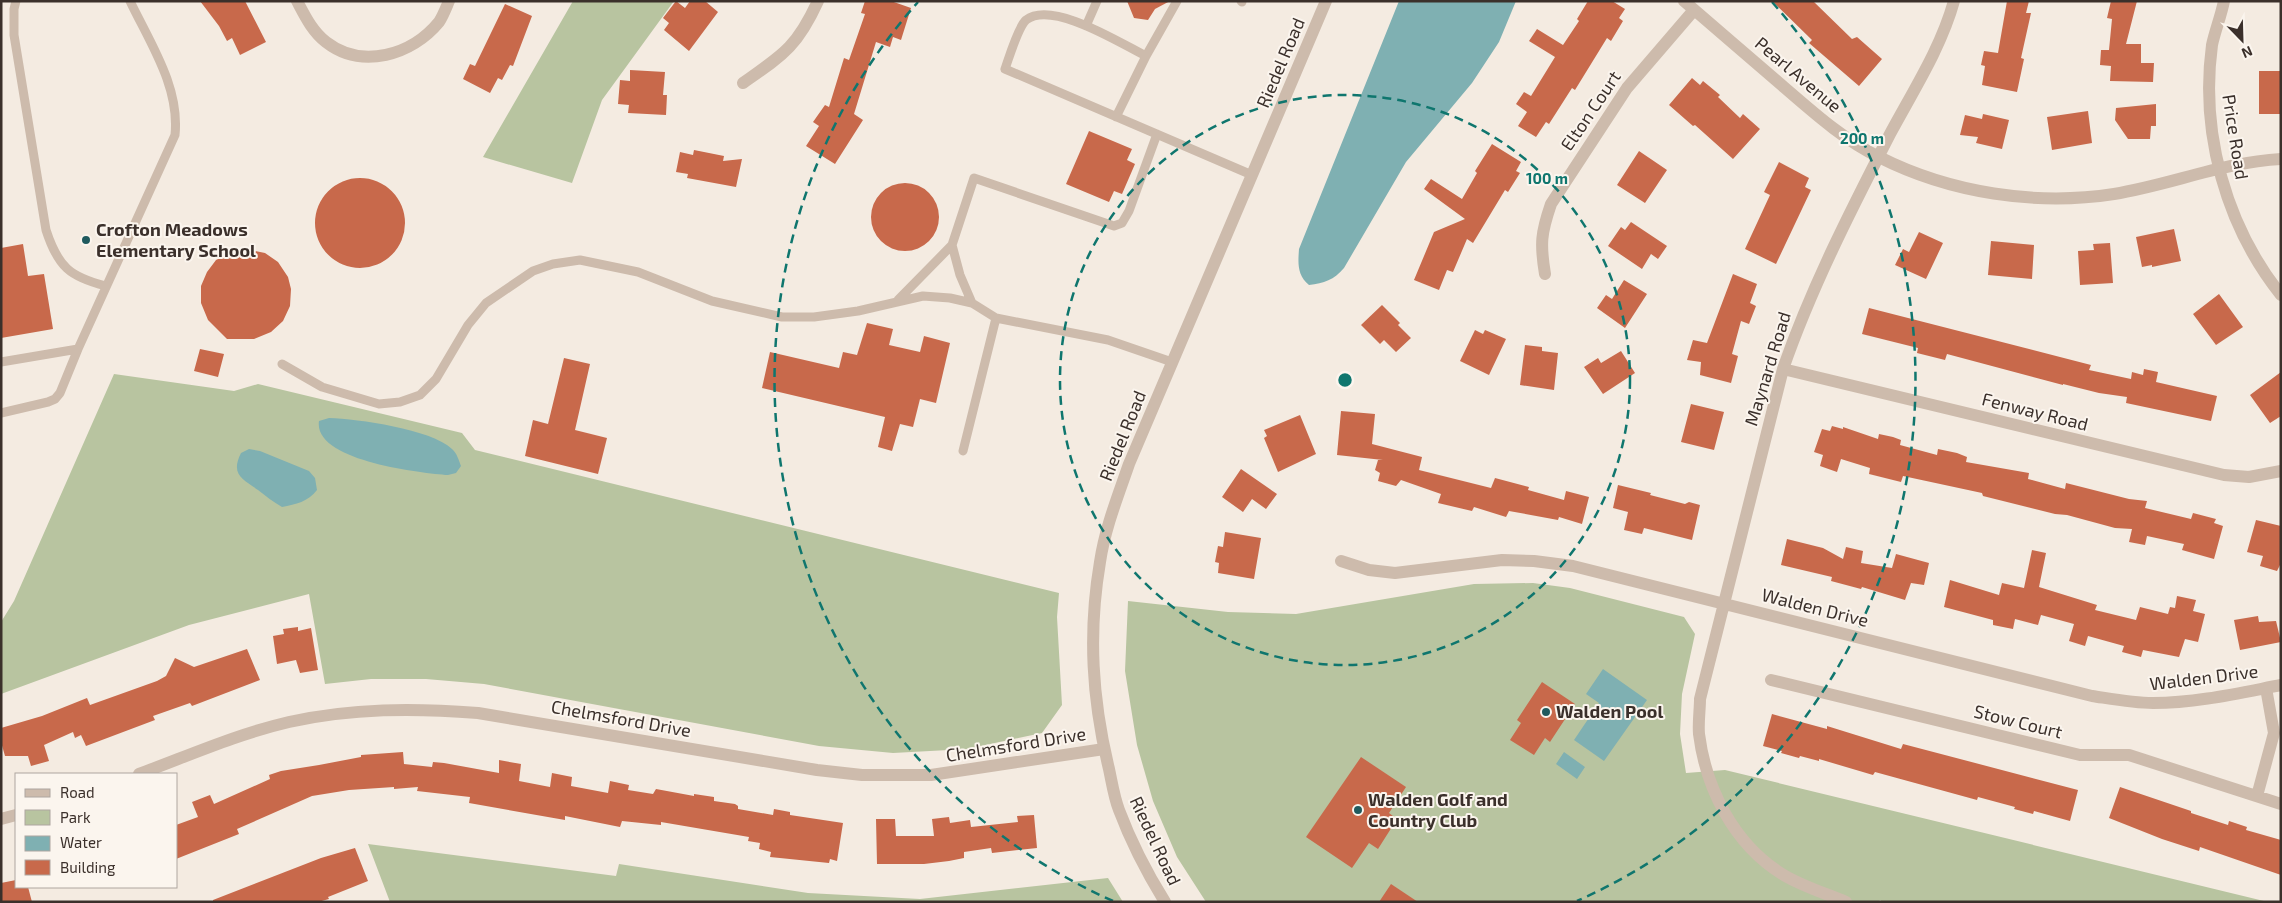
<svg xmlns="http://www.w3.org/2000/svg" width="2282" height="903" font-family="'Exo 2',sans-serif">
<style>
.green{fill:#b8c4a0}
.water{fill:#7fb0b2}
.building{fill:#c8694b}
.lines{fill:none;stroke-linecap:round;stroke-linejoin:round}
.service{stroke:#cdbbac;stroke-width:9}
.minor{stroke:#cdbbac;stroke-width:12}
.tertiary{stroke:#cdbbac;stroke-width:12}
.ring{fill:none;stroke:#0f766e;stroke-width:2.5;stroke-dasharray:9 6}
.poi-dot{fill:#1f5a5e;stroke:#fbf5ee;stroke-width:2}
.labels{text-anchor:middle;stroke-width:4;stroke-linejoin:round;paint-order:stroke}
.street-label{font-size:18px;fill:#3b302b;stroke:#fbf5ee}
.poi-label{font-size:18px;font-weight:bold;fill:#3b302b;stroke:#fbf5ee;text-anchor:start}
.centre{fill:#0f766e;stroke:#fbf5ee;stroke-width:2.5}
.ring-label{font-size:15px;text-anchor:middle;font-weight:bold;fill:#0f766e;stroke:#fbf5ee;stroke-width:4;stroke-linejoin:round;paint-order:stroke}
</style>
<rect width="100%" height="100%" fill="#f4ebe1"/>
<path class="green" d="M573,1H674L602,100L572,183L483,157Z
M114,374L234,391L258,384L462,433L475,450L1059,593L1057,617L1062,705L1042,733L967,749L893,753L819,746L484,684L426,679H371L325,684L309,594L189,625L1,694V622L14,601Z
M1533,583L1570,588L1684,617L1695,634L1682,694L1680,734L1686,773L1725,770L2268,902H1882L1880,900L1879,902H1206L1177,857L1153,801L1137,745L1125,671L1128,601L1228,612L1296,614L1474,584Z
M368,844L616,876L619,864L808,893L920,899L1108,878L1123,902H390Z"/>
<path class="water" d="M1399,1H1516L1499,42L1472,83L1406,162L1344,268C1334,280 1324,283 1309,285C1297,275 1298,263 1299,249Z
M329,418C358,419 431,429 452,449C457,453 459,461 461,466L456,473L448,475C422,473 313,461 319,421Z
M249,449L260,451L309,471L315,478L317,490C308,502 296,504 282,507C273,502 266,496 258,490C243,479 230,475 241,453Z
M1603,669L1647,700L1604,761L1574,740L1599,703L1586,694Z
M1564,752L1585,767L1577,779L1556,764Z"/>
<path class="building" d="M200,1H245L266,42L240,55L232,38L227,41L219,26Z
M676,1L685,8L690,1H705L718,12L689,51L664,30L669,23L663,18Z
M865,1H891L911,8L901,40L893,37L890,47L876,42L854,114L863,120L835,164L806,146L819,126L813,122L825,105L829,107L844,58L849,60L865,14L861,13Z
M1127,1H1170L1155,9L1148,20L1134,18Z
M1588,1H1612L1625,9L1619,18L1623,21L1611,41L1607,38L1575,90L1572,88L1549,124L1546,122L1536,137L1518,126L1527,112L1516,104L1524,92L1531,96L1555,57L1529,41L1537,29L1563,45L1579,21L1577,19Z
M1772,1H1813L1852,39L1857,37L1882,59L1859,86L1809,43L1812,40Z
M2007,1H2029L2026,13H2031L2021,58L2024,59L2017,92L1982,85L1985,66L1981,65L1984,51L1998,53Z
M2111,1H2137L2126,44H2141V63H2154L2153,82L2110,81L2111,66L2100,65L2101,50H2109L2112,19L2107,18Z
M505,4L532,16L513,66L510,65L502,80L498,78L490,93L463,79L470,64L475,66Z
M630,70L665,72L663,95H667L666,115L628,113L629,105L618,104L620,80L630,81Z
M2259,71H2281V114H2259Z
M1692,78L1700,85L1703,81L1720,95L1718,97L1740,118L1743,114L1760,129L1733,159L1695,125L1693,126L1669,105Z
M2156,104V126H2151L2150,139H2128L2115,120L2116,108Z
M2088,111L2092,143L2052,150L2047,117Z
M1983,114L2009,120L2002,149L1976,143L1978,137L1960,135L1965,115L1982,119Z
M1089,131L1132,149L1127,160L1135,164L1122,194L1114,191L1109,202L1066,184Z
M1492,144L1521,162L1516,171L1520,173L1508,192L1505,190L1473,243L1467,239L1453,272L1447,270L1439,290L1414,280L1434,232L1465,219L1424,189L1431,179L1462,199L1477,173L1475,171Z
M694,150L724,156L723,161L742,159L736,187L687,178L688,174L676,172L680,152L693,155Z
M1639,151L1667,170L1645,203L1617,185Z
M1779,162L1809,178L1805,187L1811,190L1776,264L1745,249L1770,195L1764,192Z
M315 223a45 45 0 1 1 90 0a45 45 0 1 1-90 0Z
M871 217a34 34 0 1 1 68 0a34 34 0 1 1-68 0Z
M1631,222L1667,246L1658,259L1651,254L1642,269L1608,246L1621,227L1625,230Z
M2174,229L2181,261L2152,267V265L2142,267L2136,237Z
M1919,232L1943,243L1926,279L1895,265L1903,249L1909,252Z
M1991,241L2034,245L2032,279L1988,275Z
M2110,243L2113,283L2080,285L2078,251L2094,250L2093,244Z
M23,244L28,276L44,274L53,329L1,338V248Z
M250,250L265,253L278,262L288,277L291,289L290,306L283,321L271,332L254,339H227L208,320L201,303V286L207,272L216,260L235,251Z
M1733,274L1757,284L1750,303L1756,306L1749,324L1741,321L1732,354L1738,356L1731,383L1700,375L1701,362L1687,360L1693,340L1707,343Z
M1624,280L1647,294L1625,328L1597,308L1606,295L1612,299Z
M2219,294L2243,327L2216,345L2193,314Z
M1382,305L1400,323L1398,325L1411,338L1396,352L1384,340L1380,344L1361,325Z
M1869,308L2060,357L2091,365L2089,370L2131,379L2132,372L2143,375L2144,369L2158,372L2156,382L2217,396L2211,421L2126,403L2127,397L2099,393L2063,384V385L1947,354L1945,360L1917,353L1918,348L1862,334Z
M867,323L893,329L889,345L920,352L924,336L950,343L936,403L920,399L913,427L900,424L892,451L878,447L885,417L762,388L770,352L839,368L843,352L857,355Z
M1475,330L1483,334L1485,330L1506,339L1489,375L1460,361Z
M1525,345L1542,347V351L1558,353L1554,390L1520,385Z
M200,349L224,354L218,377L194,371Z
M1621,351L1635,373L1603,394L1584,367L1598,358L1601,363Z
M564,358L590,364L575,430L607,438L598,474L525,456L533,420L548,424Z
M2281,372V416L2270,423L2250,395Z
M1691,404L1724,412L1714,450L1681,442Z
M1341,411L1375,414L1372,444L1422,457L1419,470L1491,488L1495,478L1529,487L1528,490L1564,500L1566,491L1589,497L1582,524L1559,517L1558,520L1509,511L1506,517L1474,507L1472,511L1438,503L1441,494L1401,480L1396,486L1378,481L1380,473L1375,470L1378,460H1383L1337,455Z
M1300,415L1316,454L1278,472L1264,438L1267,436L1264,430Z
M1832,426L1843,429V427L1878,439L1879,434L1893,437L1901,440L1900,445L1937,455L1938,449L1957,453L1967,457L1966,462L2029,473L2028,479L2065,489L2066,483L2129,499L2147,501L2145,508L2191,519L2193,513L2216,519L2214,523L2223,526L2214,559L2182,550L2184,544L2147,536L2145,545L2129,542L2132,529L2115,528L2067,515L2055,514L1983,496L1982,493L1903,476L1901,482L1869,474L1870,468L1841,459L1837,472L1820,466L1823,455L1814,452L1822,429L1830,431Z
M1241,469L1277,494L1266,509L1252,499L1243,512L1222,497Z
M1618,485L1651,493L1650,495L1685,504L1689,502L1700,505L1692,540L1644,528L1642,534L1624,530L1628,512L1613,508Z
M2256,520L2281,526V563L2277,571L2260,566L2263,556L2247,552Z
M1225,532L1261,538L1254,579L1218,573L1219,563L1215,562L1218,546L1223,547Z
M1787,539L1823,548L1843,559L1846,547L1863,551L1861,563L1892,568L1896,554L1929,563L1924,585L1911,583L1905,600L1862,587L1861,589L1831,581L1832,577L1781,565Z
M2032,550L2046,553L2039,587L2097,605L2095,610L2136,620L2140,607L2168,614L2170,607L2175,608L2177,596L2196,600L2193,611L2205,614L2198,642L2185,639L2179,657L2143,650L2141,657L2122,652L2124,646L2088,636L2085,646L2069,641L2074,624L2041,615L2038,625L2015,619L2013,629L1993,625V620L1944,607L1950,580L1999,595L2002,583L2024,588Z
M2258,616L2259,622L2276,621L2281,642L2240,650L2234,620Z
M298,627V631L311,628L318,670L300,673L296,660L277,664L273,636L284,634L283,629Z
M247,649L260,680L192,706L190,703L153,716L155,720L86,746L81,735L75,738L73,732L44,745L49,761L31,766L28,756H5L1,742V728L42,716L87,698L90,705L157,681L166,676L175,658L194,667Z
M1542,682L1575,704L1550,742L1545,738L1534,755L1510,740L1521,723L1517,720Z
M1772,714L1827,729V726L1901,749L1903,744L2078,790L2070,821L2034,811L2033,814L2014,809L2015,807L1978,797L1977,800L1875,772L1873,775L1819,759V761L1800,756L1799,758L1781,753L1782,751L1763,746Z
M403,752L404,764L432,767L433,762L444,763L499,773V760L521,764L519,781L550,787L552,773L572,777L571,786L608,793L610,781L629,785L628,790L653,794L656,789L694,796V794L714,797V801L735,804L738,806V809L773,815L774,809L790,812V815L843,823L837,861L830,859L829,863L770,857L771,852L759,849L760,843L748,841L749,837L661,822V825L622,821L620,827L565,816V820L469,803L470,797L417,791L418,787L394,789V787L349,790L312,796L237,829L239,834L176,859V825L198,817L192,802L210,795L214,804L270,779L269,775L281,771L319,765L361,757V755Z
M1361,757L1406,787L1389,813L1397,819L1378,849L1369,843L1352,868L1306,837Z
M2120,787L2191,811V813L2228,825L2229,821L2247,827L2246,830L2281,840V875L2200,847L2199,851L2162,839L2109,818Z
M1034,815L1037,848L992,853L991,848L964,852V858L949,861L924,864H877L876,819H895L896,836H934L932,819L949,817L950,823L970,820L971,827L1018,822L1017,816Z
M355,848L368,881L328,897L329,899L318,902H213V900L321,858Z
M16,880V887H28L32,902H1V883Z
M1391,884L1418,902H1379Z"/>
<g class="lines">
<path class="service" d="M16,1L14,9V35L46,230C58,267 70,277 106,286
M1241,1L1242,2
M1086,26L1097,1
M1146,56C1120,43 1052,0 1026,20C1018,27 1009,58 1005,69L1252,175
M1116,117L1146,56L1177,1
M898,300L952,245
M972,303L960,275L952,245L974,178L1114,226L1122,223L1129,211L1157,134
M1,362L78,349
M282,364L322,387L379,404L400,402L420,395L436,379L468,325L486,303L533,271L553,264L580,260L638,272L712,301L782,317H814L858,311L923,296L950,298L972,303L996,318L1108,340L1172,362
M1,413L48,402L55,399L60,393L78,349L175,135C180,87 150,43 130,1
M963,451L996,318"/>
<path class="minor" d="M297,1C305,16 312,31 326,42C362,70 412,55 439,22C443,16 446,8 449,1
M1684,1C1718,30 1751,59 1785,88C1814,113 1844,140 1879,157C1950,193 2036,206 2114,194C2170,185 2224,162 2281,159
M2224,1C2221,16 2215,31 2212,45C2200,133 2226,226 2281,295
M743,83C783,55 797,47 818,1
M1545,274C1540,244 1541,233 1551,204L1627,88L1694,10
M1783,369L2224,475L2249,477L2281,471
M1341,561L1369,570L1395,573L1502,560L1534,561L1573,566L2092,696C2112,699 2133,703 2153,703C2196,703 2239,693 2281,685
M1771,680L2080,755H2129L2281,804
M139,774C188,756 237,734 289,722C352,708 414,708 478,713L817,770L862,775H931L1104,749
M2257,796L2274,733L2266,688
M1,819L16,815
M1846,902C1825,893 1801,886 1782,874C1734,844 1706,789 1699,734C1698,722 1700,710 1700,699L1783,369C1811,288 1851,210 1890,134C1913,91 1941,48 1954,1"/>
<path class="tertiary" d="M1165,902C1147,873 1131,842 1119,810C1114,797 1112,783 1109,769C1092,699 1088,633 1100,562C1105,528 1118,496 1129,464L1326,1"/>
</g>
<g class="ring">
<circle cx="1345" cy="380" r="285"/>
<path d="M1113 901A570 570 0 0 1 918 2M1772 2A570 570 0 0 1 1577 901"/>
</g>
<g class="poi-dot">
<circle cx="86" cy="240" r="5"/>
<circle cx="1546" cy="712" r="5"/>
<circle cx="1358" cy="810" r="5"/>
</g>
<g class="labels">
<g class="street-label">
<text transform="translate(1281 63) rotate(-67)" y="6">Riedel Road</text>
<text transform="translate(1798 75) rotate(40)" y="6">Pearl Avenue</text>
<text transform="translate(1591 111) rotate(-56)" y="6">Elton Court</text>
<text transform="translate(2235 137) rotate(81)" y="6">Price Road</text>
<text transform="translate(1768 369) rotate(-73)" y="6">Maynard Road</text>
<text transform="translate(2035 412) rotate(14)" y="6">Fenway Road</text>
<text transform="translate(1123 436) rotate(-68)" y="6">Riedel Road</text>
<text transform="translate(1815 608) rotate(14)" y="6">Walden Drive</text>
<text transform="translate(2204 678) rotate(-7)" y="6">Walden Drive</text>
<text transform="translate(621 719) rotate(10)" y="6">Chelmsford Drive</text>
<text transform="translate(2018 722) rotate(14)" y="6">Stow Court</text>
<text transform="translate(1016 745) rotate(-9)" y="6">Chelmsford Drive</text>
<text transform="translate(1155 841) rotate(65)" y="6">Riedel Road</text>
</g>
<g class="poi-label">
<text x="96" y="236">Crofton Meadows<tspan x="96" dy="21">Elementary School</tspan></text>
<text x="1556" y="718">Walden Pool</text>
<text x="1368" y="806">Walden Golf and<tspan x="1368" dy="21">Country Club</tspan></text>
</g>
</g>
<circle cx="1345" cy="380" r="8" class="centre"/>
<g class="ring-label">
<text x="1862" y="144">200 m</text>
<text x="1547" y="184">100 m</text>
</g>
<rect width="2282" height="903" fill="none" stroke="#3b302b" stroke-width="5"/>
<rect x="15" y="773" width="162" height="115" fill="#fbf5ee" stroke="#aea6a0"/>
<rect x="25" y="789" width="25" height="8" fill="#cdbbac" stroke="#aea6a0"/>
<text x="60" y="798" font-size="15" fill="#3b302b">Road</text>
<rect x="25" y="810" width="25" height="15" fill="#b8c4a0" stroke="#aea6a0"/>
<text x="60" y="823" font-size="15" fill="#3b302b">Park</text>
<rect x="25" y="836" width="25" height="15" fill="#7fb0b2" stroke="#aea6a0"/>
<text x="60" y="848" font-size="15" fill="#3b302b">Water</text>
<rect x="25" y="860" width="25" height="15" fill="#c8694b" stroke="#aea6a0"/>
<text x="60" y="873" font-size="15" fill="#3b302b">Building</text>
<g transform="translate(2242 40) rotate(157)" stroke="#fbf5ee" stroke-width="4" paint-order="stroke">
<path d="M0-4L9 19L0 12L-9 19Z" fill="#3b302b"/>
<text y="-8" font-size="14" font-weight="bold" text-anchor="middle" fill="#3b302b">N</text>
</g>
</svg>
